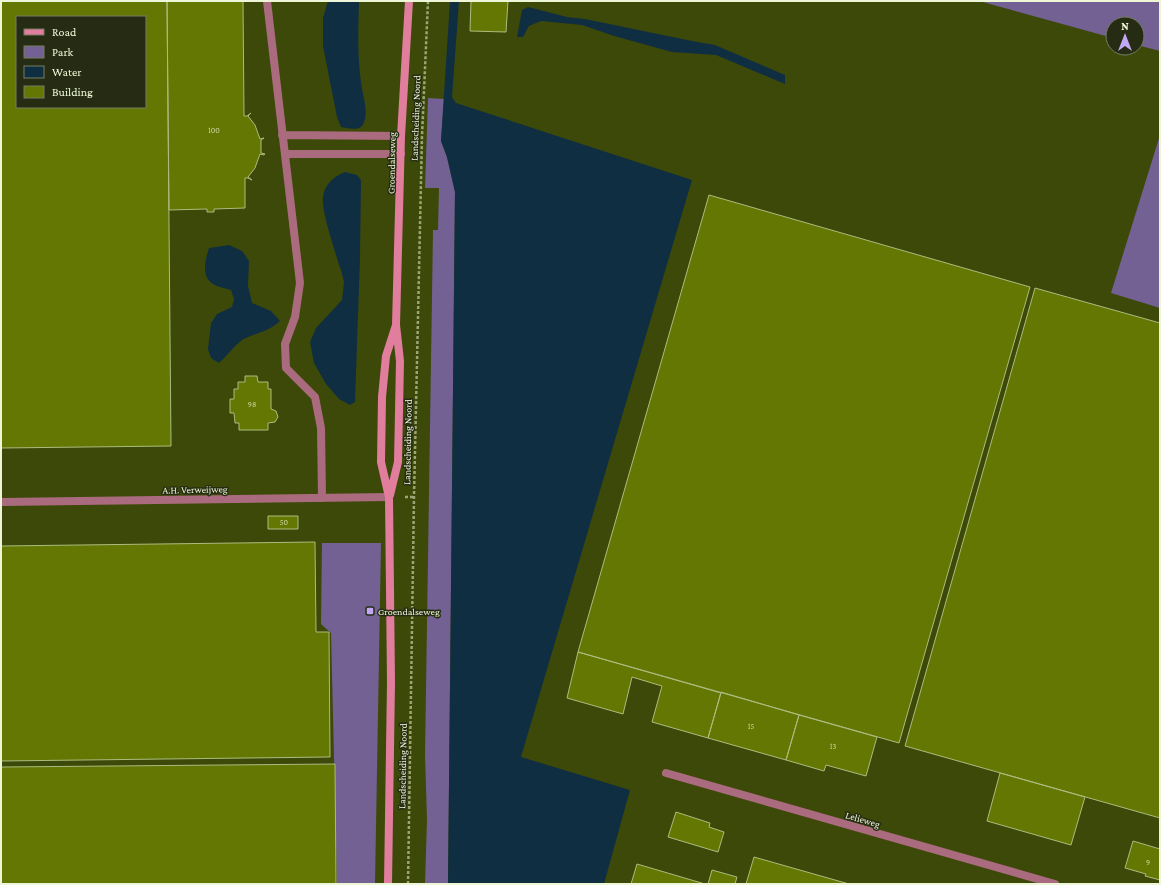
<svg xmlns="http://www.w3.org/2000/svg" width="1161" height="885" font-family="'Crimson Pro',serif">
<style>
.green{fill:#726192}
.water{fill:#102e42}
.building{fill:#647702;stroke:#acbc7f;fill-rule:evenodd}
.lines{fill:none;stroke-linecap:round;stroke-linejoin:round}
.path{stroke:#9ba677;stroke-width:2.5;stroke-dasharray:3 2;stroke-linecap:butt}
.lane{stroke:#aa6b7e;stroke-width:8}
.street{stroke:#aa6b7e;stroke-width:8}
.secondary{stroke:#e17e9e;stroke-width:8}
.poi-dot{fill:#c2a8f2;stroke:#262c13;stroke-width:1.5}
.labels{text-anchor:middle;stroke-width:3;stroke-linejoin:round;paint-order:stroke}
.number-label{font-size:8px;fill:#cbd6a1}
.street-label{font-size:10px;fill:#edf6d6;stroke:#262c13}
.poi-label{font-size:10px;fill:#edf6d6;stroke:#262c13;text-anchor:start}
</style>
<rect width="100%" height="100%" fill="#3d4909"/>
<path class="green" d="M979,1H1160V51L1137,45V24H1113V38Z
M428,98L444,99L441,141L447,157L455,192L448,884H425L427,820L425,755L433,230H438L439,188H425Z
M1160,135V308L1111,293Z
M322,543H381L375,884H337L331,633L321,624Z"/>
<path class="water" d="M328,1H359C358,34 357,66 364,99C366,106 367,120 362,126C357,131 347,128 341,127L337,117L323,46V18Z
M450,1H459L452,97L456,103L692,180L521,757L630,790L604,884H448L455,192L447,157L441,141Z
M528,7L567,17L585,19L692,41L715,45L785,75V84L716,55L672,52L614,36L582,25L541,21L529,26L523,37H517L522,10Z
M345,172L357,175L361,180L360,258L355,402L350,405L339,399L326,384L314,363L310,342L316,328L342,300L344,282L341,270L339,265C335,250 321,211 323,197C324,185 334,176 345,172Z
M229,245L242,251L249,261L248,286L252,303L271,311L280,321C269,332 254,333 242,340C233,347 227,356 219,363L211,358L208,349L211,323L217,314L232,307L234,299L231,290C225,288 218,287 213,284C200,276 206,258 209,248Z"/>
<path class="building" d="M1,1H167L171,446L1,448ZM17,17H145V107H17Z
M167,1H243L244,116H247L251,113L248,116L255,125L260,139L264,138L261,140V153L265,154L264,155L260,154L255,168L248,177L252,180L248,178H245V208L214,209V212H207V209L169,210Z
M471,1H508L506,32L470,31Z
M709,195L1030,287L899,743L578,652Z
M1035,288L1160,323V818L905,746Z
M245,376H257L258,382H268V389H271V409L276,411L278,417L275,422L268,423V430H239V423H235L234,413H230V399H234V389H238V382H245Z
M268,516H298V529H268Z
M315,542L316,632H329L330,757L1,761V546Z
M578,652L721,693L708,738L652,722L662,686L632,677L623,714L567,698Z
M721,692L799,715L786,760L708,738Z
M799,715L877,737L866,776L826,765L824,771L786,760Z
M335,764L336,884H1V767Z
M1000,773L1085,797L1071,845L987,821Z
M676,812L710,823L709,827L724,832L718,852L668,837Z
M1133,841L1160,849V880L1145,876L1146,874L1125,868Z
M754,857L849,884H746Z
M637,864L705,884H631Z
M712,870L737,877L735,884H708Z"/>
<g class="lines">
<path class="path" d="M405,497H414
M408,884L414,497L422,136L428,1"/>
<path class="lane" d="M267,1L300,283L295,317L285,344L286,368L315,397L321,428L322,498
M282,135L401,136
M285,154H401"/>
<path class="street" d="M1,502L389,497
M666,773L1055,884"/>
<path class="secondary" d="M390,495L398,462L400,361L396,325L401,136L409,1
M388,884L391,682L389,497L381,462L382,397L386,356L396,325"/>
</g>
<rect class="poi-dot" x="366" y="607" width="8" height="8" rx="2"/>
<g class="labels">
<g class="number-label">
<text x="214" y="133">100</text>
<text x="252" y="407">98</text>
<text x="284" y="525">50</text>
<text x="751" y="729">15</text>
<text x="833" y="749">13</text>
<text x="1148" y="865">9</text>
</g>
<g class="street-label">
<text transform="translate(415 118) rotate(-88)" y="4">Landscheiding Noord</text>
<text transform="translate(391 163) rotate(-89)" y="4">Groendalseweg</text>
<text transform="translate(407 442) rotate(-89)" y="4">Landscheiding Noord</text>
<text transform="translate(195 489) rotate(-1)" y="4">A.H. Verweijweg</text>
<text transform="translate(402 766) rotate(-89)" y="4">Landscheiding Noord</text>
<text transform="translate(863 819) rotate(16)" y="4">Lelieweg</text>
</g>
<g class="poi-label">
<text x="378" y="615">Groendalseweg</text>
</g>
</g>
<rect width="1161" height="885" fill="none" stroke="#edf6d6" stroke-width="4"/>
<rect x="16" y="16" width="130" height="92" fill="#262c13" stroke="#767d61"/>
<rect x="24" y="29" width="20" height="6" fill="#e17e9e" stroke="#767d61"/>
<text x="52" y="36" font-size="12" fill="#edf6d6">Road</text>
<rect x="24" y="46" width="20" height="12" fill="#726192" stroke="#767d61"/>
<text x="52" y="56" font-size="12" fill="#edf6d6">Park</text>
<rect x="24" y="66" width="20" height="12" fill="#102e42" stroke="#767d61"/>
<text x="52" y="76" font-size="12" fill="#edf6d6">Water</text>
<rect x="24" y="86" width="20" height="12" fill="#647702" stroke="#767d61"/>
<text x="52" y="96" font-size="12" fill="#edf6d6">Building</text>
<g transform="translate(1125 36)"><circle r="19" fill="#262c13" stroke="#767d61"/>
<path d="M0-3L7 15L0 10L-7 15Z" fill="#c2a8f2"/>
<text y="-6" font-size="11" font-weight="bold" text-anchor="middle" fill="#edf6d6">N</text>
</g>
</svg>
